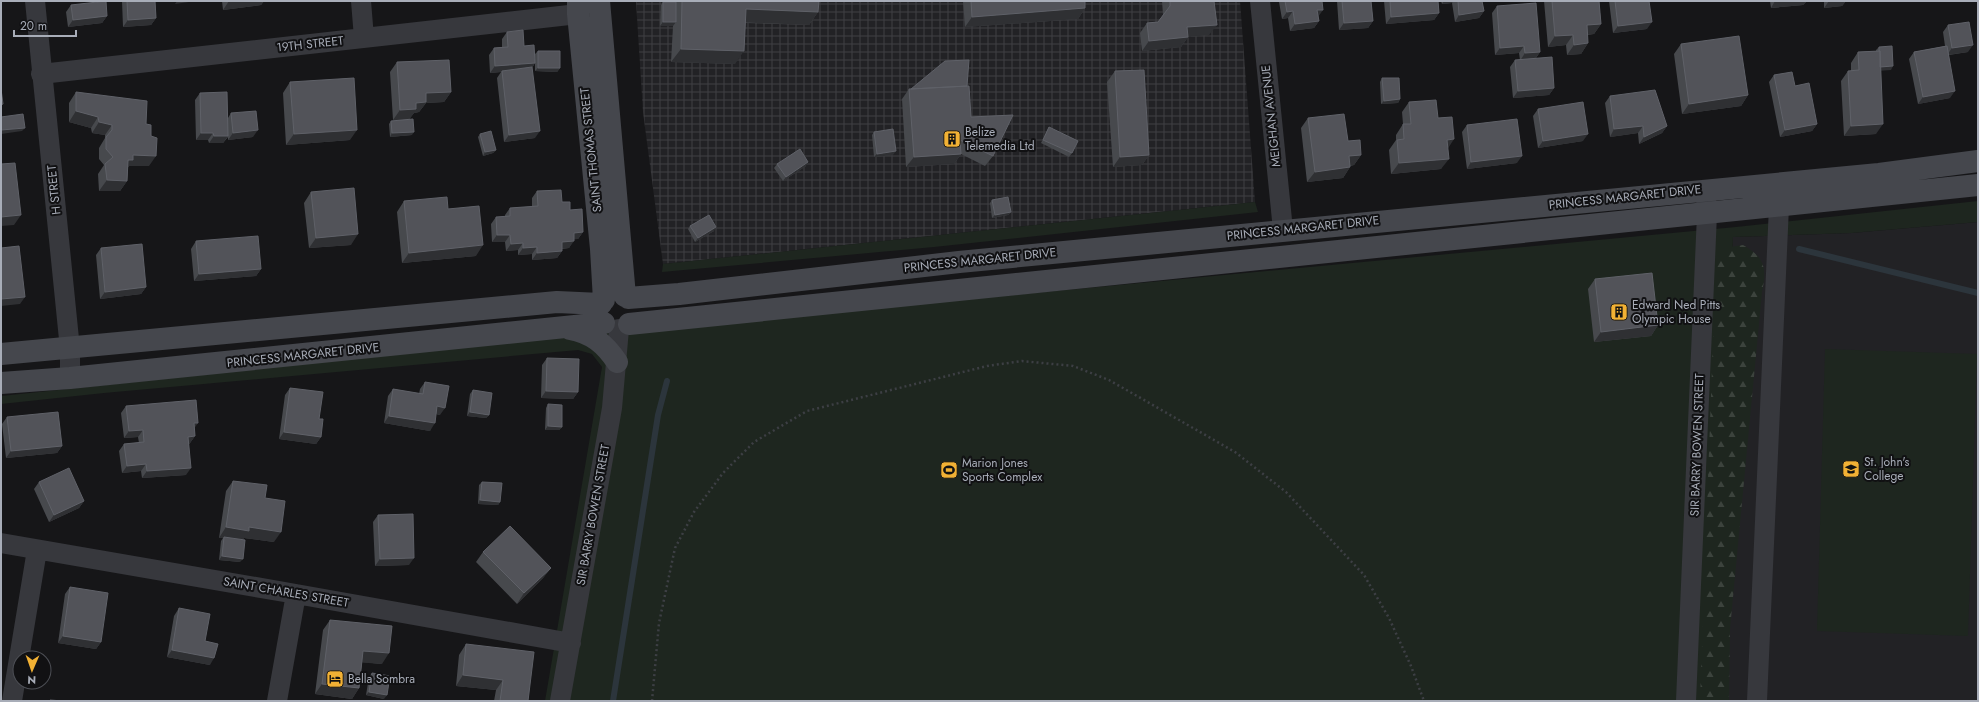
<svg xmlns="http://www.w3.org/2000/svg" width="1979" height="702" font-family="Jost,sans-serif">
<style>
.built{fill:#222225}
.industrial{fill:url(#industrial-grid)}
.grass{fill:#1e261f}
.forest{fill:url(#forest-firs)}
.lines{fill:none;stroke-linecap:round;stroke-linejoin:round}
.stream{stroke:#2c353c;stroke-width:6}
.path{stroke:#3d3f44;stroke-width:2.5;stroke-dasharray:2 3;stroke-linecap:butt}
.street{stroke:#37383d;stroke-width:20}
.secondary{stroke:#45474d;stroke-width:22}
.wall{fill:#47494d}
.shaded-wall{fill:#2f3033}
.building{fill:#525359;stroke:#5f6168}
.labels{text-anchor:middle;stroke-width:4;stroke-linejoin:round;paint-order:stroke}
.street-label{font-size:12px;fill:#a8adb8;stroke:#111113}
.poi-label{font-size:12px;fill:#a8adb8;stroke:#111113;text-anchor:start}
</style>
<defs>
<pattern id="industrial-grid" width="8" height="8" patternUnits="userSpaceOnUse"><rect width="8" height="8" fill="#222225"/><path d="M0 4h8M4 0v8" fill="none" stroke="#3f3f43"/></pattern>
<pattern id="forest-firs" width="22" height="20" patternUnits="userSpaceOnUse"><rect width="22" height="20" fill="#1e261f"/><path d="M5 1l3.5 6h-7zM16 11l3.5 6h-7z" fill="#3c433d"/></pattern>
</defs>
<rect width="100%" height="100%" fill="#161618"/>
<path class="built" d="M1978,222V701H1715L1733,237L1851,233Z"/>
<path class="industrial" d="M636,1H1240L1255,202L663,264L643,112Z"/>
<path class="grass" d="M1978,201V222L1851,233L1733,237L1715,701H545L602,367L592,354L578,350L104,393L1,404V396L533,340L1736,227Z
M1255,202L1258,212L934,247L662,272L663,264Z
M1825,349L1977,354L1968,636L1817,631Z"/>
<path class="forest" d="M1743,245C1765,257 1767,269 1762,292L1730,629L1729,701H1700L1716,257L1729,247Z"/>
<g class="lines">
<path class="stream" d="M1799,249L1978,293
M613,701L658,415L667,381"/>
<path class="path" d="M652,701L659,623L675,548L694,512L723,473L754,442L807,411L987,366L1022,361L1073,366L1109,380L1235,452L1286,492L1364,575L1389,618L1411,666L1424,701"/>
<path class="street" d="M35,1L70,349V378
M361,1L364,38
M1260,1L1283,230
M41,74L578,14
M1,543L296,594L571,643
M12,701L37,550
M277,701L296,594
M560,701L612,408L619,329
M1686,701L1707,214L1706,197
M1757,701L1779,206L1777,191"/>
<path class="secondary" d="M578,1V14L601,249L604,300
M599,1L625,296
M628,298L679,294L959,262L1879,174L1978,161
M629,324L1978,185
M570,329C592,333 605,344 617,362
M1,354L557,302L601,304
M1,383L70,378L604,323"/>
</g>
<path class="wall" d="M122,1H155L156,18L151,25L123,27Z
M222,1H264L261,5L223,10Z
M674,1H819L818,12L809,25L745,23L735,64L671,62L673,26H660L661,5L663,2H674Z
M963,1H1085V8L1078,19L965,27Z
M1162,1H1214L1209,35L1188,37L1181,47L1142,51L1140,33L1147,23L1158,22L1163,15Z
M1280,1H1322L1318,17L1319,21L1314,28L1290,31L1288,18L1282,19L1279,2Z
M1337,1H1371L1373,21L1368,28L1339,30Z
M1384,1H1438L1439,13L1434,20L1386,24Z
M1441,1H1482L1484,11L1479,18L1455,22L1452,3L1442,4Z
M1544,1H1599L1601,24L1594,34L1587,35L1588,43L1581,54L1567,55L1566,45L1548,47Z
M1609,1H1649L1647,29L1613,33Z
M1770,1H1807L1803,5L1771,8Z
M1824,1H1846L1842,6L1824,8Z
M71,5L107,16L102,23L68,27L66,12Z
M1497,6L1540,52L1536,58L1554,88L1549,95L1513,98L1510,67L1515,60H1520L1519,53L1495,55L1492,13Z
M1948,25L1968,52L1949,55L1950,98L1918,104L1909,59L1914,52L1945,46L1943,32Z
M507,32L524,46L535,60V54L538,51L560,68L557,72L535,71V63L532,68L535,138L504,142L497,78L501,72L490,73L489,55L494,48L502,47V39Z
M1681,44L1748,95L1741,106L1682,114L1674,54Z
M1879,47L1891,70H1881L1876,134L1844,136L1841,81L1848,71H1851V63L1858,52L1876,51V50Z
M397,62L451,92L444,102L426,103L419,112L414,113L409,119L412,135L390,137L389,124L391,121L402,120H393L390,72Z
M1115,71L1149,155L1142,165L1113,167L1107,82Z
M1774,75L1795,86L1817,124L1812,131L1780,137L1769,82Z
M1382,78L1400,99L1398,103L1381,104L1380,82Z
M290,82L350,140L286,145L283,93Z
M967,86L971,117L993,156L985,166L961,154L954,164L906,167L902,99L909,89Z
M76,92L146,124L149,166H129L128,167L127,181L120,191H99L98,174L104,165L99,159V148L105,138V135L92,133L91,128L69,122V103Z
M200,93L228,118L231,113L253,137L228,140V137L223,143H209L208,140H196L195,100Z
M1610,96L1667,126L1662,133L1639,144L1638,133L1610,137L1605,103Z
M1409,102L1438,118L1448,149L1441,169L1391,174L1389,150L1396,140V135L1403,124L1402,112Z
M1538,109L1583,141L1538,148L1533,116Z
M1308,118L1361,155L1354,165L1350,166V167L1343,178L1307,182L1301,128Z
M1467,125L1517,163L1467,169L1462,132Z
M1049,127L1072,153L1069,157L1041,143Z
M874,132L893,155L874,157L872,135Z
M480,134L496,150L493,153L483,156L478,137Z
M777,164L806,166L783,181L774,168Z
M537,191L562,202L570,210L583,232L578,239H574L569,248L562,249V251L557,258L532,260V254L518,255V250L506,251L505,242H492L491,224L496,217H505V215L510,208L532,207V198Z
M311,192L351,245L309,248L304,203Z
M992,200L1011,212L1008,215L992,218L990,203Z
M404,201L476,256L402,263L397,212Z
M690,226L714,231L695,242L688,229Z
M196,241L261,269L256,276L194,281L191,249Z
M101,248L146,287L141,294L100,299L96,255Z
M1595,279L1658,325L1651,336L1594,342L1588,289Z
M547,358L578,392L573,399L541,398L542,365Z
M425,382L440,415L436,414L430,431L384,423L388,396L393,389L419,394L420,389Z
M290,388L319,419L321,437L316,444L279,439L285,395Z
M473,390L489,415L486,418L467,416L470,394Z
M548,404L562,427L559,430H545L546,408Z
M126,406L194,428L195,436L190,443L189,444L186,475L142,478L141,471L122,473L119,451L124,444L139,443L138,437L124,438L121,413Z
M7,417L62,446L57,453L6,458L2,424Z
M233,481L265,498L274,542L244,538L243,539L240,562L219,560L221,541L223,538H219L226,491Z
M39,482L84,501L79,508L49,522L34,489Z
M482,482L500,502L498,505L478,504L479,485Z
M378,515L409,565L375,566L373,522Z
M483,552L551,568L543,578L517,604L476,562Z
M70,587L101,642L96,649L58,643L65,594Z
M179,608L205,641L210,665L167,657L174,616Z
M330,620L382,664L362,662L359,688L352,699L315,694L323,630Z
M466,644L528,701H494L496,690L456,686L459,655Z
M372,673L384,699L366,695L369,677Z"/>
<path class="shaded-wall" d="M177,1H196L175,4Z
M229,1H264L261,5L223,10Z
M1444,1H1453L1452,3L1442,4Z
M1775,1H1807L1803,5L1771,8Z
M1829,1H1846L1842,6L1824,8Z
M1085,8L1078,19L965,27L972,17Z
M746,9L818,12L809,25L736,22Z
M1317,10H1323L1318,17L1312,18Z
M1293,11L1288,18L1282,19L1287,12Z
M1484,11L1479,18L1455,22L1459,15Z
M1439,13L1434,20L1386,24L1391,17Z
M107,16L102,23L68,27L73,20Z
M156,18L151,25L123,27L128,20Z
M1319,21L1314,28L1290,31L1295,24Z
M1373,21L1368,28L1339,30L1344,23Z
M663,22H676L673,26H660Z
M1652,22L1647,29L1613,33L1618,26Z
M1601,24L1594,34L1579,35L1587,25Z
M1217,25L1209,35L1180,38L1187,27Z
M1573,35L1566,45L1548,47L1555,36Z
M1188,37L1181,47L1142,51L1149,41Z
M1588,43L1581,54L1567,55L1574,45Z
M1973,45L1968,52L1947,55L1952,48Z
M1524,46L1519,53L1495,55L1500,48Z
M681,49L744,51L735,64L671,62Z
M1540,52L1535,59L1520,61L1525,53Z
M535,63L530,70L502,71L501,72L490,73L495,66Z
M1893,66L1891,70L1877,71L1880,67Z
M538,68H560L557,72L535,71Z
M1554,88L1549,95L1513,98L1518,91Z
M1955,91L1950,98L1918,104L1923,97Z
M451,92L444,102L426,103L419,112L414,113L409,120H393L400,110L416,103L426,93Z
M1748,95L1741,106L1682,114L1689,104Z
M1400,99L1398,103L1381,104L1384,101Z
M76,111L98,117L91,128L69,122Z
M99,122L112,125L105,135L92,133Z
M1817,124L1812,131L1780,137L1785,130Z
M1883,124L1876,134L1844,136L1851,126Z
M1643,126L1638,133L1610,137L1614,129Z
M1667,126L1662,133L1639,144L1644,137Z
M25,128L22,131L1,134V130Z
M258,130L253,137L228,140L233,133Z
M357,130L350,140L286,145L294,134Z
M540,131L535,138L504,142L509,135Z
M414,132L412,135L390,137L392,133Z
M201,133H213L208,140H196Z
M1588,134L1583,141L1538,148L1543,141Z
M214,136H228L223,143H209Z
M1454,139L1447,150V140Z
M496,150L493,153L483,156L485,152Z
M896,151L893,155L874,157L877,154Z
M961,154L954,164L906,167L914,157Z
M133,155L156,156L149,166H129L126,170L121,171Z
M1149,155L1142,165L1113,167L1120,157Z
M1361,155L1354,165L1342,167L1349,156Z
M1522,156L1517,163L1467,169L1471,162Z
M1449,159L1441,169L1391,174L1399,163Z
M808,162L806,166L783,181L786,177Z
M1350,167L1343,178L1307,182L1315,172Z
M107,180L127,181L120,191H99Z
M1011,212L1008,215L992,218L995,215Z
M21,215L14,225L1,226V217Z
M716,227L714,231L695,242L698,238Z
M583,232L578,239L569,240L574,233Z
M358,234L351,245L309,248L316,238Z
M497,235H510L505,242H492Z
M574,241L569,248L557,249L562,242Z
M523,243L518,250L506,251L511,244Z
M483,245L476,256L402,263L409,253Z
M537,247L532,254L518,255L523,248Z
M562,251L557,258L532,260L537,253Z
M261,269L256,276L194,281L199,274Z
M146,287L141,294L100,299L105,292Z
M25,297L20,304L1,306V299Z
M1658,325L1651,336L1594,342L1601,332Z
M546,391L578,392L573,399L541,398Z
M437,406L445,408L440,415L432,413Z
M470,412L489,415L486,418L467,416Z
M389,416L435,423L430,431L384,423Z
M194,423H198L193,430Z
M548,426L562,427L559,430H545Z
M143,430L138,437L124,438L129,431Z
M284,432L321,437L316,444L279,439Z
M195,436L190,443L183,444L188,437Z
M62,446L57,453L6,458L11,451Z
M146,464L141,471L122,473L127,466Z
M191,468L186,475L142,478L147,471Z
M480,500L500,502L498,505L478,504Z
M84,501L79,508L49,522L54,515Z
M226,527H249L281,532L274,542L244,538L242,541L224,537L223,538H219Z
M222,556L243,559L240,562L219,560Z
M414,558L409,565L375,566L380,559Z
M551,568L543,578L517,604L524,593Z
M63,636L101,642L96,649L58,643Z
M172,650L214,658L210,665L167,657Z
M363,651L389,653L382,664L355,662Z
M463,675L503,680L496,690L456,686Z
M322,684L359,688L352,699L315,694Z
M369,692L387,695L384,699L366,695Z"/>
<path class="building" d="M106,1L107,16L73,20L71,5Z
M127,1H155L156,18L128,20Z
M682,1H819L818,12L746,9L744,51L681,49Z
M971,1H1085V8L972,17Z
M1170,1H1214L1217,25L1187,27L1188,37L1149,41L1147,23L1158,22L1170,6Z
M1285,1H1322L1323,10H1317L1319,21L1295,24L1293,11L1287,12Z
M1342,1H1371L1373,21L1344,23Z
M1390,1H1438L1439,13L1391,17Z
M1458,1H1482L1484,11L1459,15Z
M1552,1H1599L1601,24L1587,25L1588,43L1574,45L1573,35L1555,36Z
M1615,1H1649L1652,22L1618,26Z
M663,2H676V22H663Z
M1536,3L1540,52L1525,53L1524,46L1500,48L1497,6Z
M1969,22L1973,45L1952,48L1948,25Z
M523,30L524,46L534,45L535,63L495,66L494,48L508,47L507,32Z
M1739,36L1748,95L1689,104L1681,44Z
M1892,46L1893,66L1880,67V51H1879V47Z
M1947,46L1955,91L1923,97L1914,52Z
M538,51H560V68H538Z
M1880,51L1883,124L1851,126L1848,71L1859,70L1858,52Z
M1552,57L1554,88L1518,91L1515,60Z
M449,60L451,92L426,93V102L416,103V109L400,110L397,62Z
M969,60L967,86L911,89L945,61Z
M532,67L540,131L509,135L502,71Z
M1144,70L1149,155L1120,157L1115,71Z
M1792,72L1795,86L1809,83L1817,124L1785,130L1774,75Z
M354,78L357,130L294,134L290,82Z
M1382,78H1399L1400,99L1384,101Z
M969,86L971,117L1013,115L993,156L960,140L961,154L914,157L909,89Z
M1,89L3,104L1,105Z
M1655,90L1667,126L1644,137L1643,126L1614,129L1610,96Z
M76,92L147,101L146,124L151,125V136L157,138L156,156L133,155V160H128L127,181L107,180L105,164L113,157L106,149V137L112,130V125L99,122L98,117L76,111Z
M227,92L228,136H214L213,133H201L200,93Z
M1436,100L1438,118L1452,117L1454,139L1447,140L1449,159L1399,163L1397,140L1404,139L1403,124H1411L1409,102Z
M1583,102L1588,134L1543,141L1538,109Z
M256,111L258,130L233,133L231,113Z
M23,114L25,128L1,130V117Z
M1344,114L1348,141L1360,140L1361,155L1349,156L1350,167L1315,172L1308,118Z
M413,119L414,132L392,133L391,121Z
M1517,119L1522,156L1471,162L1467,125Z
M1049,127L1078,141L1072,153L1043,140Z
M893,129L896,151L877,154L874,132Z
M491,131L496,150L485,152L480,134Z
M800,149L808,162L786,177L777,164Z
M15,163L21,215L1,217V164Z
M354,188L358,234L316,238L311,192Z
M561,190L562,202H570V210L582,209L583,232L574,233V241L562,242V251L537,253V247L523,248V243L511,244L510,235H497L496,217L510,216V208L538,206L537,191Z
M447,197L448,209L479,206L483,245L409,253L404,201Z
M1008,197L1011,212L995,215L992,200Z
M709,215L716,227L698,238L690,226Z
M258,236L261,269L199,274L196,241Z
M142,244L146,287L105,292L101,248Z
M19,246L25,297L1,299V248Z
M1652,273L1658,325L1601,332L1595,279Z
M547,358L579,359L578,392L546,391Z
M425,382L449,386L445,408L437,406L435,423L389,416L393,389L423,394Z
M290,388L323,392L319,419H323L321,437L284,432Z
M473,390L492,393L489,415L470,412Z
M196,400L198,423H194L195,436L188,437L191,468L147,471L146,464L127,466L124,444L144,442L143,430L129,431L126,406Z
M548,404L562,405V427L548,426Z
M58,412L62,446L11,451L7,417Z
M69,468L84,501L54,515L39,482Z
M233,481L267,485L265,498L285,501L281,532L249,527V531L226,527Z
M482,482L502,483L500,502L480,500Z
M413,514L414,558L380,559L378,515Z
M510,526L551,568L524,593L483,552Z
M224,537L245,540L243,559L222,556Z
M70,587L108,593L101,642L63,636Z
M179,608L210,614L205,641L218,644L214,658L172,650Z
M330,620L392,626L389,653L363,651L359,688L322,684Z
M466,644L534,652L528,701H500L503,680L463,675Z
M372,673L390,676L387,695L369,692Z
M50,700L63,701H50Z"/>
<defs>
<symbol id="building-square" viewBox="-11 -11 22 22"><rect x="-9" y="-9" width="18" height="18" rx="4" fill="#f2b134" stroke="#111113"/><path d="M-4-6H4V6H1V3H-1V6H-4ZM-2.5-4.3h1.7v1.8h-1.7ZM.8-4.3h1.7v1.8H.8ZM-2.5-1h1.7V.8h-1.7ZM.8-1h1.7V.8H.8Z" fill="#111"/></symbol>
<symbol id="school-square" viewBox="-11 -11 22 22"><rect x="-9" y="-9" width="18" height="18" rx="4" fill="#f2b134" stroke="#111113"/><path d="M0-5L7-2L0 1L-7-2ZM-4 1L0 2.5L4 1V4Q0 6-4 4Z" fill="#111"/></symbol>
<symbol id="stadium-square" viewBox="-11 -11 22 22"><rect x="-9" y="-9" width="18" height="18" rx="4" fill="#f2b134" stroke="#111113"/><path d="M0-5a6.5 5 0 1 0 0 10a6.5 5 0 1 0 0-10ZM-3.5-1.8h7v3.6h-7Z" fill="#111"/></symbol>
<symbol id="hotel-square" viewBox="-11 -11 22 22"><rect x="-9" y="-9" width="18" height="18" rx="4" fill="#f2b134" stroke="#111113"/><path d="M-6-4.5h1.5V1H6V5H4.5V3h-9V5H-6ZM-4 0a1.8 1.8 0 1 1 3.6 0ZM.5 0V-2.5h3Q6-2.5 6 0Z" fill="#111"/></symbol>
</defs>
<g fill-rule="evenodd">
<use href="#building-square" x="942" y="129" width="20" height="20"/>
<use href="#building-square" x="1609" y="302" width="20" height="20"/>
<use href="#school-square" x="1841" y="459" width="20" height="20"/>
<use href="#stadium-square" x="939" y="460" width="20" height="20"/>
<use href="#hotel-square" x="325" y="669" width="20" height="20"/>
</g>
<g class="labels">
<g class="street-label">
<text transform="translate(310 44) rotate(-6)" y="4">19TH STREET</text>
<text transform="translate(1271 116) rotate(-96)" y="4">MEIGHAN AVENUE</text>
<text transform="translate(591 150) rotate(-96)" y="4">SAINT THOMAS STREET</text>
<text transform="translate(54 190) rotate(-96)" y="4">H STREET</text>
<text transform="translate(1625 197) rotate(-6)" y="4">PRINCESS MARGARET DRIVE</text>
<text transform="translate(1303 228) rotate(-6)" y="4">PRINCESS MARGARET DRIVE</text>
<text transform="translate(980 260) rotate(-6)" y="4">PRINCESS MARGARET DRIVE</text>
<text transform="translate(303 355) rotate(-6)" y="4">PRINCESS MARGARET DRIVE</text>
<text transform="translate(1697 445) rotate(-88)" y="4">SIR BARRY BOWEN STREET</text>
<text transform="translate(593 515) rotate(-80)" y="4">SIR BARRY BOWEN STREET</text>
<text transform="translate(286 592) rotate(10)" y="4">SAINT CHARLES STREET</text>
</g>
<g class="poi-label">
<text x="965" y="136">Belize<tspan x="965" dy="14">Telemedia Ltd</tspan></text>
<text x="1632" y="309">Edward Ned Pitts<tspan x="1632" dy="14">Olympic House</tspan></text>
<text x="1864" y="466">St. John's<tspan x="1864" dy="14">College</tspan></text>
<text x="962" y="467">Marion Jones<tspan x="962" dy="14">Sports Complex</tspan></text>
<text x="348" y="683">Bella Sombra</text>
</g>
</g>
<rect width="1979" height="702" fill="none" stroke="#a8adb8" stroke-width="4"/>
<g transform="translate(32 670) rotate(182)"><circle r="19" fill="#111113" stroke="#4d4f55"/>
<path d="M0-3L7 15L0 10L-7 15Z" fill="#f2b134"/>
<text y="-6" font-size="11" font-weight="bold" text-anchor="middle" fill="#a8adb8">N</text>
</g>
<path d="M14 30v6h62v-6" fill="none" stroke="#a8adb8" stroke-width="2"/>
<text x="20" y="30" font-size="12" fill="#a8adb8" stroke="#111113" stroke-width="3" paint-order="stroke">20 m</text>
</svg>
